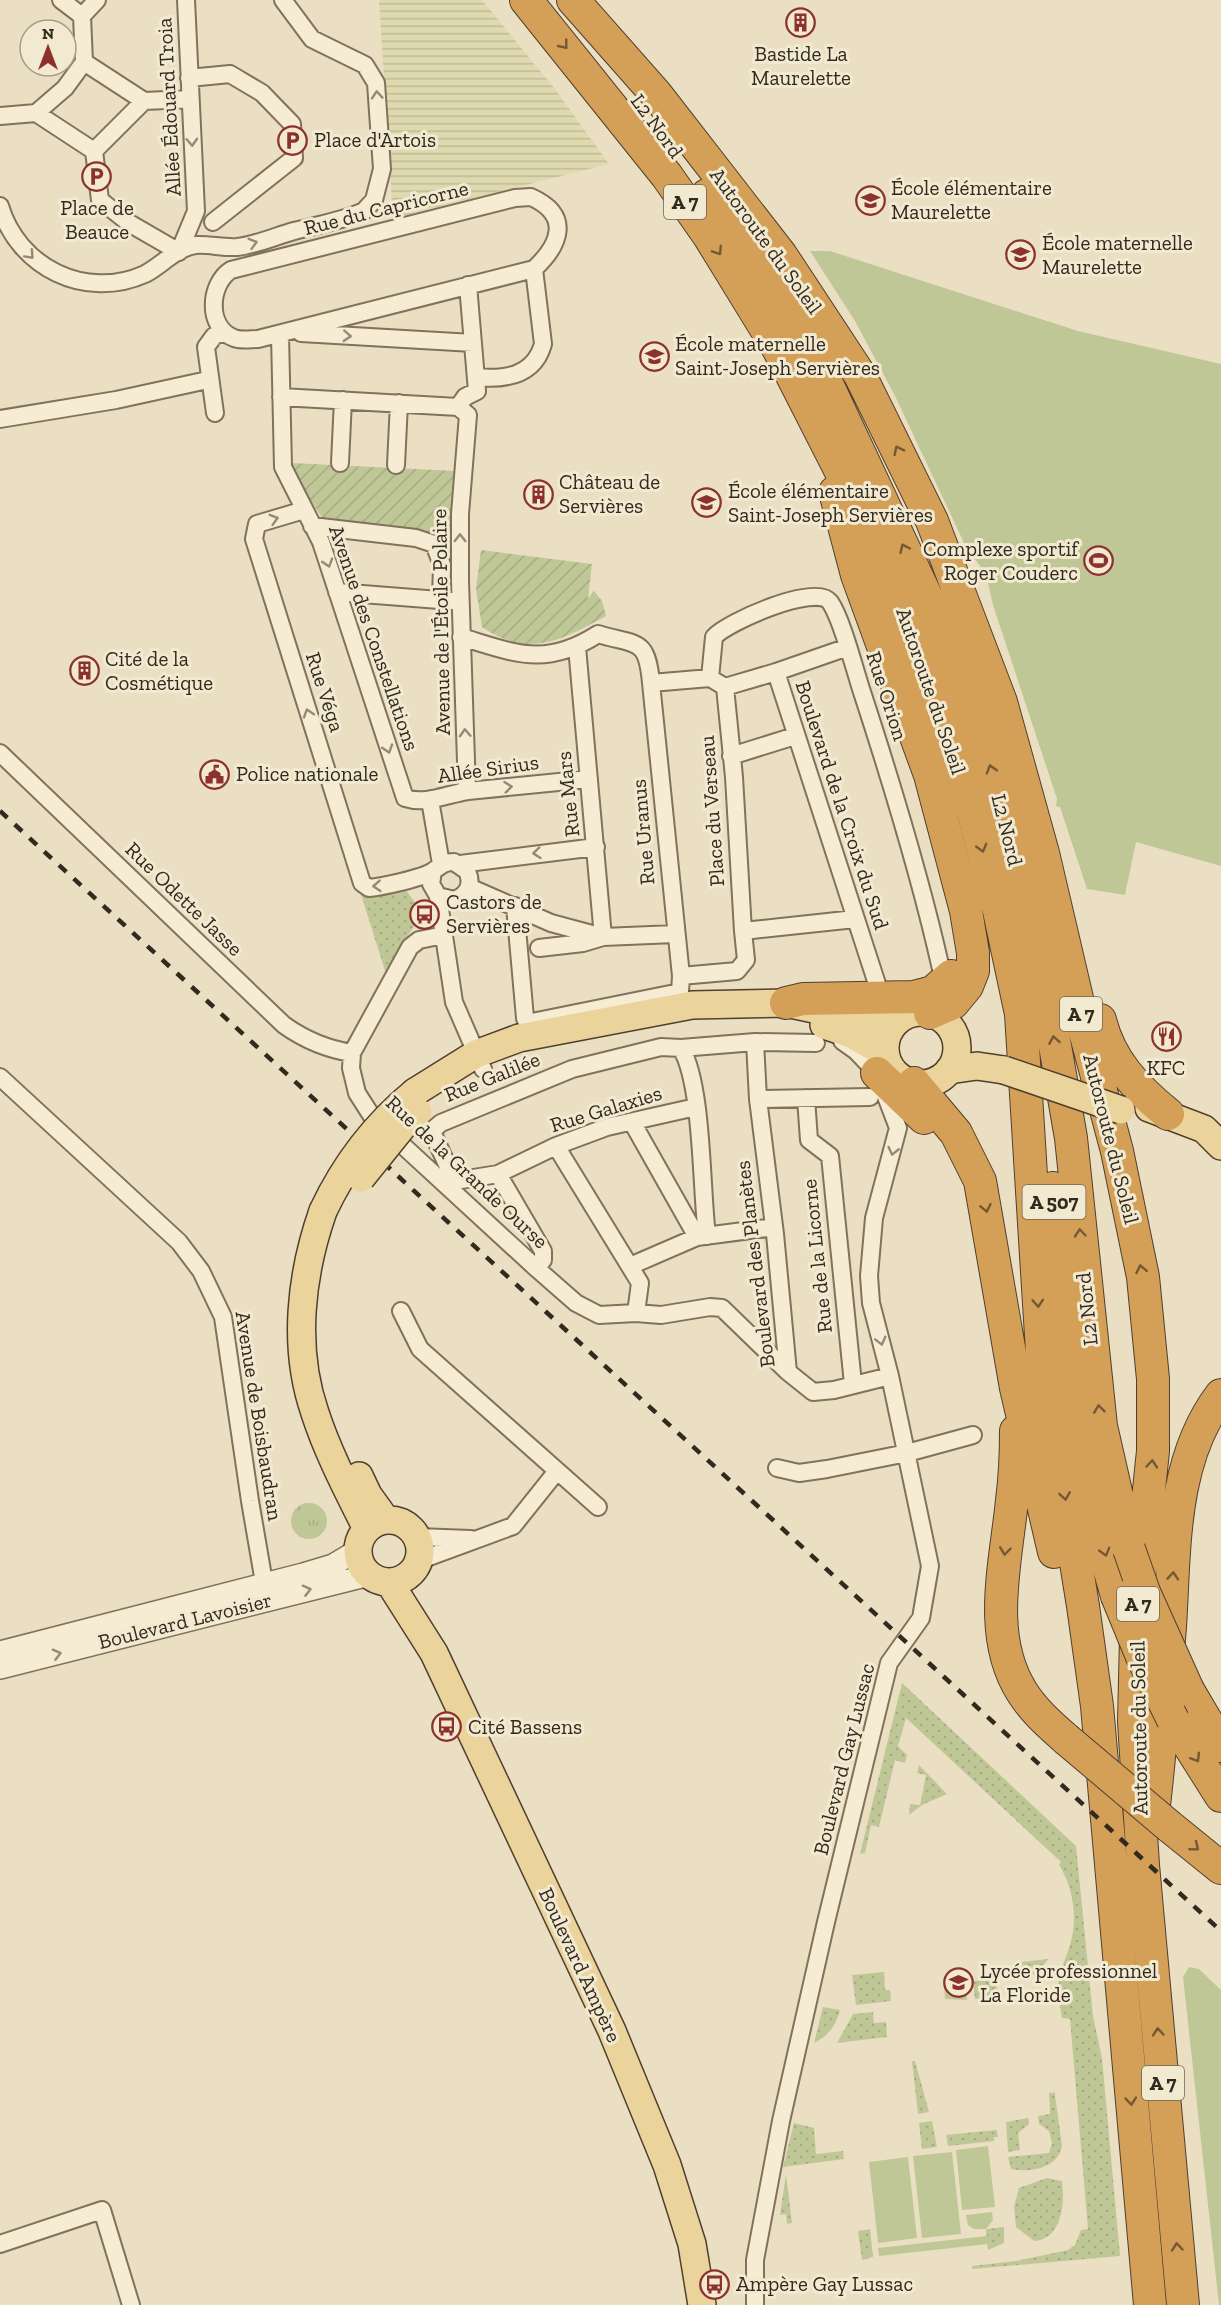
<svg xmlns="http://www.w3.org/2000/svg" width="1221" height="2305" font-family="'Zilla Slab',serif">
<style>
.farmland{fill:url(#farmland-rules)}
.grass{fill:url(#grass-dots)}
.park{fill:url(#park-tufts)}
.garden{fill:url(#garden-furrows)}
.pitch{fill:#c0c797}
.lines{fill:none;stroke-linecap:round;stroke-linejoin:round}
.minor-casing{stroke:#82715b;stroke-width:20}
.tertiary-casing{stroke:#82715b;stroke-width:24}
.primary-casing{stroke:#503f2f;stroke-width:30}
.motorway-casing{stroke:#503f2f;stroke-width:34}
.minor{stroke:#f6ecd4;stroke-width:16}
.tertiary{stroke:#f6ecd4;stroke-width:21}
.primary{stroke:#ebd49c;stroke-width:27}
.motorway{stroke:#d4a058;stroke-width:32}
.rail{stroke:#33291e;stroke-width:4.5;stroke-dasharray:10 10;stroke-linecap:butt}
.primary-bridge-casing{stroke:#503f2f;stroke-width:30;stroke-linecap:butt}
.motorway-bridge-casing{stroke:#503f2f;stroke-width:34;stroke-linecap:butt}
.primary-bridge{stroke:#ebd49c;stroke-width:27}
.motorway-bridge{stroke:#d4a058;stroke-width:32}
.oneway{stroke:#735935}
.oneway2{stroke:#948a79}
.labels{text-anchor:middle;stroke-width:6;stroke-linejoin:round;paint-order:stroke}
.shield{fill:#f2e9d1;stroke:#6c6354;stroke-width:1.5}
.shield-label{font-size:20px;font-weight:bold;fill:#33291e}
.poi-label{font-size:21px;fill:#33291e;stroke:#f2e9d1;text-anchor:start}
.street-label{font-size:21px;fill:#33291e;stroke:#f2e9d1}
</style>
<defs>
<pattern id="farmland-rules" width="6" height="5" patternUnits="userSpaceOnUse" patternTransform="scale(1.5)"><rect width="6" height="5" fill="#dfd9b0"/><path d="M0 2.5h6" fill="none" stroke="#c0ba97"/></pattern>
<pattern id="grass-dots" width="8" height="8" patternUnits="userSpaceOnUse" patternTransform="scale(1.5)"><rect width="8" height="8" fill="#c0c797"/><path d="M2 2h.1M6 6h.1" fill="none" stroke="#a5ab82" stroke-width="1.8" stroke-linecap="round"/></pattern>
<pattern id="park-tufts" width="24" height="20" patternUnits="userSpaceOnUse" patternTransform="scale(1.5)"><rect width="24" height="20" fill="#c0c797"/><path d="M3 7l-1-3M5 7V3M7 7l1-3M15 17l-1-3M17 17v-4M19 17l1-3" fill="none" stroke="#a5ab82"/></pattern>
<pattern id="garden-furrows" width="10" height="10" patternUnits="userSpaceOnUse" patternTransform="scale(1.5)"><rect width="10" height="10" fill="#c0c797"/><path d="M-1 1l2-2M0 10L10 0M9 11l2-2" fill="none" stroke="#a5ab82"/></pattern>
</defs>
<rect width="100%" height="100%" fill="#eadfc2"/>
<path class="farmland" d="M379,0H482L555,89L609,164L393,218Z"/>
<path class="grass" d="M402,885L423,913L397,952L386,974L360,891Z
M902,1683L1076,1846L1093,2016L1102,2058L1120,2256L972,2269V2266L1016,2261L1068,2250L1075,2245L1081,2230L1088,2229L1070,2019L1062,2018C1060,2006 1057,1994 1059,1981C1061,1966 1069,1952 1072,1937C1077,1913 1072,1885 1059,1865L1061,1862L906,1718L898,1746L907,1755L905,1763L895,1760L879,1827L871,1825L865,1853L860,1854Z
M919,1765L947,1794L922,1805L909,1815L910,1804L920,1805L926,1775L917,1773Z
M1048,1959L1037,1974L1022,1977L1021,1962Z
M884,1972L885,1990H890L891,2001L856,2005L852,1975Z
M996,1979L997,1997L975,1999L973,1981Z
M965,1982L967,2000L945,1999L944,1983Z
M823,2007L840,2010C836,2026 828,2036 814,2043Z
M873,2012L874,2023L886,2022L887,2037L837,2043L853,2014Z
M912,2061H915L929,2112L918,2114Z
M1054,2088L1062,2146C1058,2168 1031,2173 1011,2169L1008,2157L1049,2153L1052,2143L1049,2131L1039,2124L1038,2116L1050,2114L1049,2093H1054Z
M1028,2118L1029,2124L1018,2133L1020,2150L1008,2152L1006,2122Z
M932,2121L937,2147L922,2149L919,2123Z
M794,2123L814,2128L816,2154L843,2151L844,2159L783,2167Z
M997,2130L998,2137H994V2141L948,2146L946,2135Z
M786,2174L792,2223L787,2224L786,2214L780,2215Z
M1047,2178L1062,2181C1065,2204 1062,2239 1034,2241L1016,2227L1014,2207L1019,2188Z
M1004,2227V2243L988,2250L986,2229Z
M870,2229L873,2257L862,2260L858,2231Z"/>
<path class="park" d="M291 1521a18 18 0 1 1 36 0a18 18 0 1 1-36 0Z"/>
<path class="garden" d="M292,463L456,471L451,505L452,591H448L437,534L325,522L294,476Z
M481,550L592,564L588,599L594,591L602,601L606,616C562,640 529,659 482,627L476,589Z"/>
<path class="pitch" d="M810,251H830L1078,331L1221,364V866L1136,842L1125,895L1087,889L1060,807L1056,806L1057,799L993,605L986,574L966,547L895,396L855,321Z
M1189,1967L1199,1969L1221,1990V2305H1219L1183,1977Z
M988,2146L995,2207L962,2210L956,2150Z
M952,2152L961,2234L922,2238L913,2156Z
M908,2157L917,2238L878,2243L869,2162Z
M992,2212L993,2220L986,2229H974L968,2225L966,2215Z
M987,2236L988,2244L879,2256L878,2248Z"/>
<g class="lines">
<defs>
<path id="minor" d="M61,0L82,16
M82,16L84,62
M82,16L97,0
M84,62L144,101
M189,78L230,74L262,93L292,124L294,158L213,222
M36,113L94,151
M0,116L36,113L65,88L84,62
M94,151L100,200L129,223L179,252L196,211L186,0
M94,151L144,101L190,99
M531,197C571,215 561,244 534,269L258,339C251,339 241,341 234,338C206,327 209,284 231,270L515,198Z
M0,206C18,267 85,301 145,274C161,266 177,247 196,245C209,244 223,248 237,247C256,245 276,236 294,231C317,225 342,221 364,211L374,200L382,169L376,83L365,65L312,39L283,0
M301,333L473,343
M280,335L283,467L321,542L405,798C426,805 447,794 468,791C508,787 548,783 589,779
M476,377C505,380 534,376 543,344L534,269
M281,397L458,407L468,415
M458,407L465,397L477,391L468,285
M215,413L206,347L214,336L224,332
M0,419L116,400L203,381
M340,463L343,400
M396,465L399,403
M304,510L257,524L254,539L362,883L369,888C381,887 423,878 433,871C441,866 443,862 454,862L467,871C473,884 468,895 454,900L438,896L431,884L433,871
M312,526L416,538L434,544L442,565L441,599
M337,592L452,601
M461,637C515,653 545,668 598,634C637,646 647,637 651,683L710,678L725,687L776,672L877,984
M776,672L848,647
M710,678L714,637C727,622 816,583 830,602C842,619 855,671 862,692C892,784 920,875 941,969
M651,683L681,976
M725,687L734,777L743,931
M0,753L284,1025C305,1040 326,1049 352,1053
M731,756L795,736
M467,791L460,581V514L468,415
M430,800L441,864
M460,864L596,847
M469,887L551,923L603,937L675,934
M438,896L454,1002L483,1069
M515,906L525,1018L527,1023L680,992L681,976L737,971L746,960L743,931L855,919
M444,935L419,940L410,947L352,1053L351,1068L357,1093L373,1118L536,1268
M539,948L583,943L603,937L577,647
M755,1042L758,1099L775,1234L788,1372L813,1392L834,1390L890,1376
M681,1048C703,1085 701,1189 707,1236
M0,1077L179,1242L201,1271L223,1317L250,1501L266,1594
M806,1098L809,1140L830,1156L853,1384
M758,1099L870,1097
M632,1122L697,1237
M556,1146L640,1283L636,1313
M498,1174L556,1146L607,1127L696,1107
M630,1266L697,1237L774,1227
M401,1311L420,1349L598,1507
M788,1372L722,1308L710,1307L661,1315L636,1313L599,1315L576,1303L536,1268L543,1260V1251L498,1174L461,1180L450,1171L433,1134L435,1128L441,1123L572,1069L661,1047L681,1048L755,1042L816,1043
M777,1468L799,1473L827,1469L907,1453L973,1435
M417,1537L471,1539
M418,1561L513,1526L557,1471
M0,2244L102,2210L131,2305
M755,2305V2260L781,2121L826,1922L889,1663L921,1618L930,1566L890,1376L871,1303L869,1276L874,1218L898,1128L877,1073L856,1051L842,1041"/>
<path id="tertiary" d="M0,1652L303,1574L333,1565L358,1550
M0,1668L369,1575"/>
<path id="primary" d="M885 1048a36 36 0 1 1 72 0a36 36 0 1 1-72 0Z
M824,1025L851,1034L885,1053
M949,1070L977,1066L1004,1070
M415,1092L476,1054L519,1038L692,1005L786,1003L861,1019H898
M1149,1108L1204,1129L1221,1146
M323,1211C301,1274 292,1347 315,1413C328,1453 348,1491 367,1529
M359,1476L368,1495L386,1520
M358 1551a31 31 0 1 1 62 0a31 31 0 1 1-62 0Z
M389,1582L434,1653L612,2031L667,2165L692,2244L702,2305"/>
<path id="motorway" d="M526,0L667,176L709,236L779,350L860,509L899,600L940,710L973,812L999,911L1021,1014L1042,1352L1083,1606L1097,1706L1150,2305
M573,0L656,94L781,255L860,375L932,521L1001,702L1043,853L1083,1024L1117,1151L1143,1277L1153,1379V1451L1139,1586
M707,195L765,273L807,341L943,632L991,768L1029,917L1053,1034L1071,1138L1101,1426L1129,1549
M835,492L857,575L930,775L966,911L973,953V971L967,986L953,1003L930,1013
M786,1003L803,999L914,997L933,992L951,976
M1100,1020C1110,1061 1136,1088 1168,1114
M877,1073L924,1118
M914,1083L956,1133L980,1181L1016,1388L1054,1552
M1053,1188L1072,1392L1093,1512L1117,1596
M1016,1431C1016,1454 1015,1477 1012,1500C1006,1563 986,1635 1022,1692C1034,1711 1050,1725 1066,1739
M1136,1636L1134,1722L1143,1865L1183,2305
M1188,1690L1221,1746
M1173,1720L1221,1796
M1154,1805C1161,1746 1165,1687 1170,1627C1175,1549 1171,1461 1221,1395
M1169,1826L1221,1868"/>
</defs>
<use href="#minor" class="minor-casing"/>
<use href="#tertiary" class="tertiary-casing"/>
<use href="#primary" class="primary-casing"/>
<use href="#motorway" class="motorway-casing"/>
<use href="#minor" class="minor"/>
<use href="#tertiary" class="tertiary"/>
<use href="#primary" class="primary"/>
<use href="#motorway" class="motorway"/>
<path class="rail" d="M0,811L1221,1931"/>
<defs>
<path id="primary-bridge" d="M1004,1070L1121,1110
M361,1178L407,1121L418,1112
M323,1211C345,1164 375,1125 415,1092"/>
<path id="motorway-bridge" d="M1129,1549L1144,1592L1188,1690
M1117,1596L1143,1659L1173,1720
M1066,1739L1169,1826"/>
</defs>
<use href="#primary-bridge" class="primary-bridge-casing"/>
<use href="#motorway-bridge" class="motorway-bridge-casing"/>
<use href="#primary-bridge" class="primary-bridge"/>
<use href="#motorway-bridge" class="motorway-bridge"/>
</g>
<defs><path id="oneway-chevron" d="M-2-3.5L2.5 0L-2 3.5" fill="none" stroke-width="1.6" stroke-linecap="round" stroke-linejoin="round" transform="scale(1.5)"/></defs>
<g class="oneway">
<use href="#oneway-chevron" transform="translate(564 45) rotate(51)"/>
<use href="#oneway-chevron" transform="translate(718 251) rotate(57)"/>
<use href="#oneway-chevron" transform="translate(898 450) rotate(-116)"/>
<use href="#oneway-chevron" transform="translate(904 548) rotate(-115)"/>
<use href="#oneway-chevron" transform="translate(991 769) rotate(-107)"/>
<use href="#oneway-chevron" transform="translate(982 848) rotate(75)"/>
<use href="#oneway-chevron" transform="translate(1054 1040) rotate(-100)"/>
<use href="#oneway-chevron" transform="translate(986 1208) rotate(78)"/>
<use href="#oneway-chevron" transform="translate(1080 1233) rotate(-95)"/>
<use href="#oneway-chevron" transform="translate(1141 1269) rotate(-101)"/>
<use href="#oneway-chevron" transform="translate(1038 1303) rotate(86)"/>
<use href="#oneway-chevron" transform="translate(1099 1409) rotate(-97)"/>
<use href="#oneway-chevron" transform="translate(1152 1464) rotate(-85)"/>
<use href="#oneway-chevron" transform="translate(1065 1496) rotate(81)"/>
<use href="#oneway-chevron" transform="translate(1005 1551) rotate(97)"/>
<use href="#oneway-chevron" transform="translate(1105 1552) rotate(74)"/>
<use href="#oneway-chevron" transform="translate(1173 1576) rotate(-86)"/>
<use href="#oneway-chevron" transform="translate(1196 1758) rotate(58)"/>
<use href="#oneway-chevron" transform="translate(1195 1847) rotate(39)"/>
<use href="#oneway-chevron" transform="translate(1158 2032) rotate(-95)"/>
<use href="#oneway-chevron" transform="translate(1131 2101) rotate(85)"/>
<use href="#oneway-chevron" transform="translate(1177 2247) rotate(-95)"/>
</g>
<g class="oneway2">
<use href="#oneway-chevron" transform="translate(377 95) rotate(-94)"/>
<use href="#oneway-chevron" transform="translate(192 142) rotate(87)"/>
<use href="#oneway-chevron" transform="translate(253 243) rotate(-16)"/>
<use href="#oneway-chevron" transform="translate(30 255) rotate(47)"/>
<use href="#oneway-chevron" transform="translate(347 336) rotate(3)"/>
<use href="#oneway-chevron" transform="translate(274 519) rotate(-16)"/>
<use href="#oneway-chevron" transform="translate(460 538) rotate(-90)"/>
<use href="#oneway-chevron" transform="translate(328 563) rotate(73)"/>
<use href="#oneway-chevron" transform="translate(308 713) rotate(-108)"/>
<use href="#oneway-chevron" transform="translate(465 733) rotate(-93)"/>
<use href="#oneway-chevron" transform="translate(388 749) rotate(72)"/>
<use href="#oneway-chevron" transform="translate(508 787) rotate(-6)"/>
<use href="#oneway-chevron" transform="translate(537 853) rotate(174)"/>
<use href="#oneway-chevron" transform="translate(377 886) rotate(176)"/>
<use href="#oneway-chevron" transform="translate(893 1151) rotate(103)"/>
<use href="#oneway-chevron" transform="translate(881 1341) rotate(76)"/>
<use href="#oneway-chevron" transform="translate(307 1590) rotate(-14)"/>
<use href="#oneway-chevron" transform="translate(57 1654) rotate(-14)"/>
</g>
<defs>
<symbol id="building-ring" viewBox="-11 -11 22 22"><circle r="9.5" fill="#f2e9d1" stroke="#8d312f" stroke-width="1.5"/><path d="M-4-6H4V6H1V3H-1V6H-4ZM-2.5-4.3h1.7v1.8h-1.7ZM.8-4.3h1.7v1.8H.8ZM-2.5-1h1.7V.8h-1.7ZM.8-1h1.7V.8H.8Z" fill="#8d312f"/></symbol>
<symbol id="parking-ring" viewBox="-11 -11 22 22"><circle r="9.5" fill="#f2e9d1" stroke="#8d312f" stroke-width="1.5"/><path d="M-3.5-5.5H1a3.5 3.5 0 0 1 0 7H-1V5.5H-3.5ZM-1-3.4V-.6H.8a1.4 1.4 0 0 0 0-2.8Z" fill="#8d312f"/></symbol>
<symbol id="school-ring" viewBox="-11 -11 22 22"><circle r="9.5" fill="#f2e9d1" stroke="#8d312f" stroke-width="1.5"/><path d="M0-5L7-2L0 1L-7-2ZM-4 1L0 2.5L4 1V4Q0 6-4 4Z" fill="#8d312f"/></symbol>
<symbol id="stadium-ring" viewBox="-11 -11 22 22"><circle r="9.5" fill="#f2e9d1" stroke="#8d312f" stroke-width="1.5"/><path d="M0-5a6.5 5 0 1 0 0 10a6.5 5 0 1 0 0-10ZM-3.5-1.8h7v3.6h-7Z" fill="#8d312f"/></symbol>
<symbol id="civic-ring" viewBox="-11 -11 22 22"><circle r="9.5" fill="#f2e9d1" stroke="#8d312f" stroke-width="1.5"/><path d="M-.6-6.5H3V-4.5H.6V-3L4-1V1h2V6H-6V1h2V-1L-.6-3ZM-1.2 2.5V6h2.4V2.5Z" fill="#8d312f"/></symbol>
<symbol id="bus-ring" viewBox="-11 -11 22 22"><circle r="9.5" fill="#f2e9d1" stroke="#8d312f" stroke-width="1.5"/><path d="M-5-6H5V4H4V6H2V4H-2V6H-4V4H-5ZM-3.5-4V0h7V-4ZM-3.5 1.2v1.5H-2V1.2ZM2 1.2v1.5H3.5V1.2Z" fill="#8d312f"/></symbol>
<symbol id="restaurant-ring" viewBox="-11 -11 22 22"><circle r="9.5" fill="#f2e9d1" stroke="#8d312f" stroke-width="1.5"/><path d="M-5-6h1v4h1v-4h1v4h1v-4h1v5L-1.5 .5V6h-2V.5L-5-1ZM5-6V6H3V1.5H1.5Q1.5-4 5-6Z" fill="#8d312f"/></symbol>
</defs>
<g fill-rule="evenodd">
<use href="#building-ring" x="784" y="6" width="33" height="33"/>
<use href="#parking-ring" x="276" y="124" width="33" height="33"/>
<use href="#parking-ring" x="80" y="160" width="33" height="33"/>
<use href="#school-ring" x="854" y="184" width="33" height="33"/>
<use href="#school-ring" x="1004" y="238" width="33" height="33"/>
<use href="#school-ring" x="638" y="340" width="33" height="33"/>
<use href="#building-ring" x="522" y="478" width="33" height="33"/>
<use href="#school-ring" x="690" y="486" width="33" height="33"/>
<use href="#stadium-ring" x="1082" y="544" width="33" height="33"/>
<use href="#building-ring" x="68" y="654" width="33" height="33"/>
<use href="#civic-ring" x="198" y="758" width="33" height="33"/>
<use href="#bus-ring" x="408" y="898" width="33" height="33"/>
<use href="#restaurant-ring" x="1150" y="1020" width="33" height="33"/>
<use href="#bus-ring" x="430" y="1710" width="33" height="33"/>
<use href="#school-ring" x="942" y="1966" width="33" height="33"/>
<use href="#bus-ring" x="698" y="2268" width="33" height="33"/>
</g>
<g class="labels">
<g class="shield">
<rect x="664" y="185" width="42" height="34" rx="4.5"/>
<rect x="1060" y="997" width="42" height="34" rx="4.5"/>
<rect x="1022.5" y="1185" width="63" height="34" rx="4.5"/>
<rect x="1117" y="1587" width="42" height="34" rx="4.5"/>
<rect x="1142" y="2066" width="42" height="34" rx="4.5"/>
</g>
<g class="shield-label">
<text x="685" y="209">A 7</text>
<text x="1081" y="1021">A 7</text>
<text x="1054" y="1209">A 507</text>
<text x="1138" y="1611">A 7</text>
<text x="1163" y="2090">A 7</text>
</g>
<g class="poi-label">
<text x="801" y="61" text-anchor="middle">Bastide La<tspan x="801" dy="24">Maurelette</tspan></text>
<text x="314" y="147">Place d'Artois</text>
<text x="891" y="195">École élémentaire<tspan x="891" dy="24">Maurelette</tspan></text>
<text x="97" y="215" text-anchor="middle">Place de<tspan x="97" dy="24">Beauce</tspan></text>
<text x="1042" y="250">École maternelle<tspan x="1042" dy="24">Maurelette</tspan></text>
<text x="675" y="351">École maternelle<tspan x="675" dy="24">Saint-Joseph Servières</tspan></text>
<text x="559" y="489">Château de<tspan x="559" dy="24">Servières</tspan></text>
<text x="728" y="498">École élémentaire<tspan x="728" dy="24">Saint-Joseph Servières</tspan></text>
<text x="1078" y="556" text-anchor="end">Complexe sportif<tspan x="1078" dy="24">Roger Couderc</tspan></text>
<text x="105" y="666">Cité de la<tspan x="105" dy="24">Cosmétique</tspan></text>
<text x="236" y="781">Police nationale</text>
<text x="446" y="909">Castors de<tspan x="446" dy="24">Servières</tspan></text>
<text x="1166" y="1075" text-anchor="middle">KFC</text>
<text x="468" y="1734">Cité Bassens</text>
<text x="980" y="1978">Lycée professionnel<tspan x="980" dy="24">La Floride</tspan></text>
<text x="736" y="2291">Ampère Gay Lussac</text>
</g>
<g class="street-label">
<text transform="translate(169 107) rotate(-93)" y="7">Allée Édouard Troia</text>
<text transform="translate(657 126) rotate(54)" y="7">L2 Nord</text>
<text transform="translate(386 208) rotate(-14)" y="7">Rue du Capricorne</text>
<text transform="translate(766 241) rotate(54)" y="7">Autoroute du Soleil</text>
<text transform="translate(441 622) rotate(-91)" y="7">Avenue de l'Étoile Polaire</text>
<text transform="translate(374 638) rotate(71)" y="7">Avenue des Constellations</text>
<text transform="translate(931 691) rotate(71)" y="7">Autoroute du Soleil</text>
<text transform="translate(325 692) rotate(72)" y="7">Rue Véga</text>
<text transform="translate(887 696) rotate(72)" y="7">Rue Orion</text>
<text transform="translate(488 769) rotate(-8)" y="7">Allée Sirius</text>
<text transform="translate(568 794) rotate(-96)" y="7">Rue Mars</text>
<text transform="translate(842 805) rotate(72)" y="7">Boulevard de la Croix du Sud</text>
<text transform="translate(712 811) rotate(-94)" y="7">Place du Verseau</text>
<text transform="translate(1007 830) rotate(76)" y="7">L2 Nord</text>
<text transform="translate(643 832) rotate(-95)" y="7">Rue Uranus</text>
<text transform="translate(184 899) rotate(44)" y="7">Rue Odette Jasse</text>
<text transform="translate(492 1077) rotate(-22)" y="7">Rue Galilée</text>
<text transform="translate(606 1109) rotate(-17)" y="7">Rue Galaxies</text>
<text transform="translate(1111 1139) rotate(76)" y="7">Autoroute du Soleil</text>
<text transform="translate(467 1172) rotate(43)" y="7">Rue de la Grande Ourse</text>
<text transform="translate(817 1256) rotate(-96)" y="7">Rue de la Licorne</text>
<text transform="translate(755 1264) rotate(-97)" y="7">Boulevard des Planètes</text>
<text transform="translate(1087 1309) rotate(-96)" y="7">L2 Nord</text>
<text transform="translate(259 1416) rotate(81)" y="7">Avenue de Boisbaudran</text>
<text transform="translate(185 1621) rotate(-14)" y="7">Boulevard Lavoisier</text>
<text transform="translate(1139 1728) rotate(-91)" y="7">Autoroute du Soleil</text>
<text transform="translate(844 1759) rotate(-76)" y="7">Boulevard Gay Lussac</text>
<text transform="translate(580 1965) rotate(65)" y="7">Boulevard Ampère</text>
</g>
</g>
<g transform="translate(48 48)"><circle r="28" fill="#f2e9d1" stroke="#a69c89" stroke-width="1.5"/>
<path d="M0-4.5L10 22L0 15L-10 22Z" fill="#8d312f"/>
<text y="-9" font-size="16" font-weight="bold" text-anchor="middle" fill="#33291e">N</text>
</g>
</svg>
